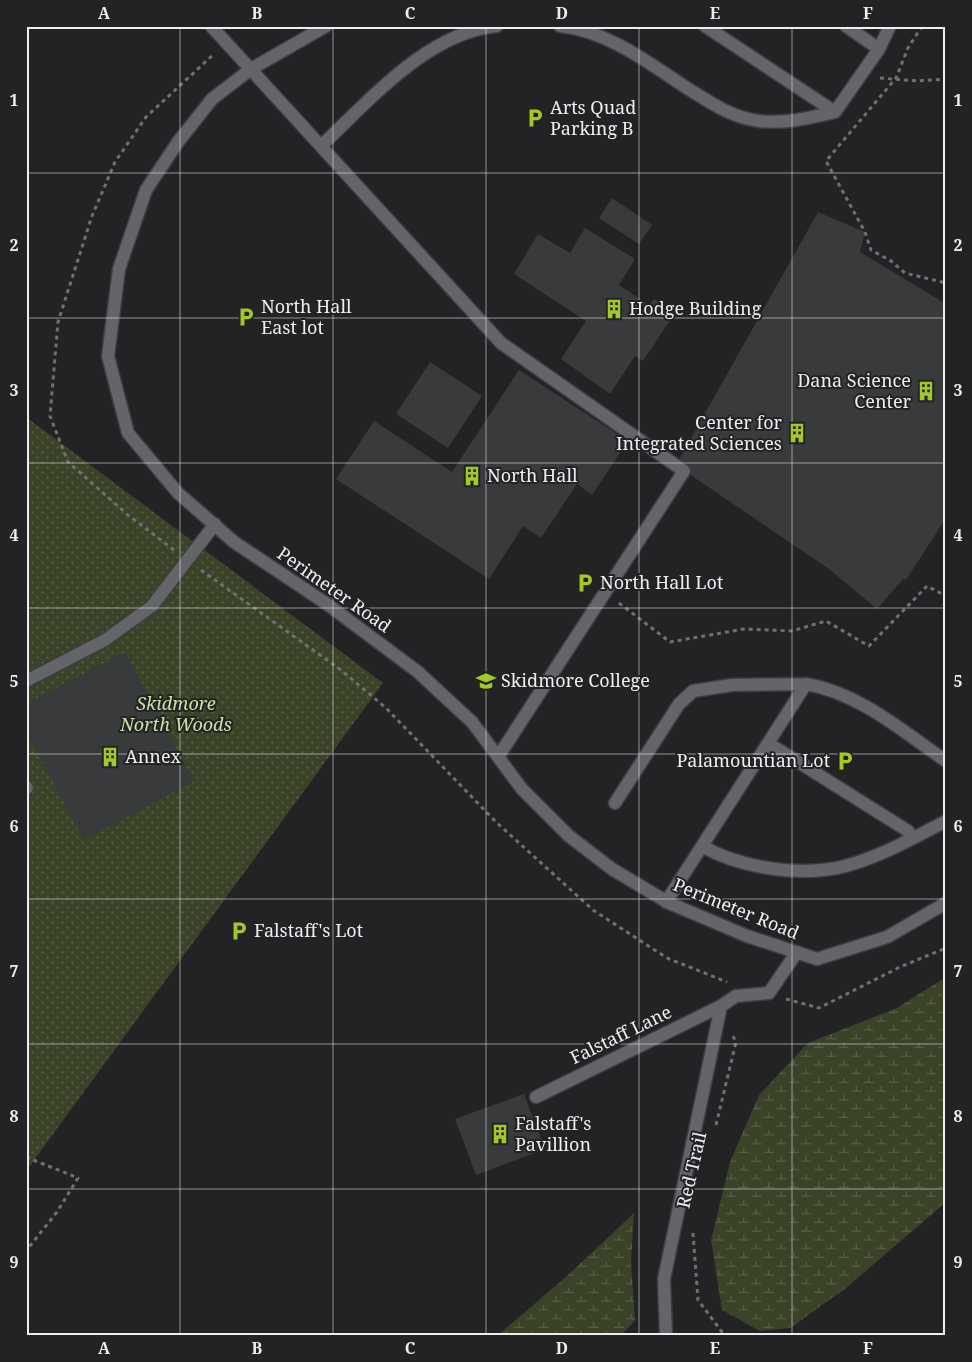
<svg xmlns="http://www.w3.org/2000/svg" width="972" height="1362" font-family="'Noto Serif',serif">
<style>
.green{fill:url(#green-dots)}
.wetland{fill:url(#wetland-marsh)}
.building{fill:#393a3c}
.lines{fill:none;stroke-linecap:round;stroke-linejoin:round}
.lane-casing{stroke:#3e3e40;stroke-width:15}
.path{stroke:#707073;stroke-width:3;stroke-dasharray:4 4;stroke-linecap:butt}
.lane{stroke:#646568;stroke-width:12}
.grid{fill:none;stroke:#eeeef0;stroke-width:1;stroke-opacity:0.55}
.labels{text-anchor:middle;stroke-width:4;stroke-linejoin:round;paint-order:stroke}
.poi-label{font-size:18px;fill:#eeeef0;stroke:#232326;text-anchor:start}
.street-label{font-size:18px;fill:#eeeef0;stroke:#232326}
.park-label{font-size:18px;font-style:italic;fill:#cce19f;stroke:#232326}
.neatline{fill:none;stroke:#eeeef0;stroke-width:2}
.grid-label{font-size:16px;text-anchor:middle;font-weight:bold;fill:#eeeef0}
</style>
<defs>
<pattern id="green-dots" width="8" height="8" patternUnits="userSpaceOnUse" patternTransform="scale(1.25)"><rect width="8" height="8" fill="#3a4328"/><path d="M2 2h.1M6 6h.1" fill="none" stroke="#575e48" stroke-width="1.8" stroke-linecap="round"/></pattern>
<pattern id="wetland-marsh" width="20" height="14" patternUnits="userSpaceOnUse" patternTransform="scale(1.25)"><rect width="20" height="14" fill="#3a4328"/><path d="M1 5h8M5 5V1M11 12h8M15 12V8" fill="none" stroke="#575e48"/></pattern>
</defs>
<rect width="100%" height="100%" fill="#232326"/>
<path class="green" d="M26,417L383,683L26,1171Z"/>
<path class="wetland" d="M946,977V1202L846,1288L790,1328L760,1331L722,1310L711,1240L730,1162L759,1095L808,1043L897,1008Z
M634,1213L631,1262L635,1320L621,1336H497L567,1276Z"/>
<path class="building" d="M612,198L652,225L639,244L599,218Z
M818,212L865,232L860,252L946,304V518L906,580L903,579L877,609L829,569L676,465Z
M585,228L635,259L619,285L649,305L654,299L664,305L659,312L671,319L643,361L635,356L610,394L561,359L586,321L514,274L538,234L570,253Z
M430,362L482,396L448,448L396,414Z
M519,370L628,441L592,495L577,484L541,538L523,526L489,579L336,479L374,421L452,472Z
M125,652L194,781L84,840L26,732V704Z
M524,1094L545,1149L476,1175L455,1119Z"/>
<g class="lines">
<defs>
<path id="lane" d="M211,26L501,343L684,471L498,757
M326,26L251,69L212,99L178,142L146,190L119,269L108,356L128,433L178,493L234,542L327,604L418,672L472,722L522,789L569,836L612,869L669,903L747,936L817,959L887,937L946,903
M560,26C609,31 650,64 690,90C711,103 733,118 759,121C786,124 809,118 835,112L879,49L890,26
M705,26L835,112
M846,26L879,49
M321,146C369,101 428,32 497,26
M26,681L105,640L152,606L215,524
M768,743L908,831L912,838
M26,787L27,788
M615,803L679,704L693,691L732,685L806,684
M702,846C738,867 795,876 837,868C875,860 911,839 946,821
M666,902L806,684C859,693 902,731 946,761
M536,1097L721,1006
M666,1336L664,1279L721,1006L736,996L769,993L797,952"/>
</defs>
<use href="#lane" class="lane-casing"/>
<path class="path" d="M922,26L908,48L896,78L826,161L865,232L871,250L891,261L905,273L946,283
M880,78L918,81L946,79
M174,550L128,515L68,462L50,416L58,322L92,216L115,162L146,117L214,54
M201,570L341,670L386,708L496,822L593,910L667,958L727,982
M619,603L670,642L744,629L792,631L826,621L869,646L927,586L946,596
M786,999L819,1008L900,967L946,948
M716,1125L736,1042L733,1036
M26,1157L78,1178L57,1212L26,1251
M693,1233L698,1300L725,1336"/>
<use href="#lane" class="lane"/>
</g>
<path class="grid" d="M180,26V1336M333,26V1336M486,26V1336M639,26V1336M792,26V1336M26,173H946M26,318H946M26,463H946M26,608H946M26,754H946M26,899H946M26,1044H946M26,1189H946"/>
<defs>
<symbol id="parking-bare" viewBox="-9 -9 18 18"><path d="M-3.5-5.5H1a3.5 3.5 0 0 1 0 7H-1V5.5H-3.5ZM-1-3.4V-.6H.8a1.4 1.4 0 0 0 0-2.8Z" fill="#a3c926" stroke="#232326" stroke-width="2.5" paint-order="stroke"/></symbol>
<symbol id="building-bare" viewBox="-9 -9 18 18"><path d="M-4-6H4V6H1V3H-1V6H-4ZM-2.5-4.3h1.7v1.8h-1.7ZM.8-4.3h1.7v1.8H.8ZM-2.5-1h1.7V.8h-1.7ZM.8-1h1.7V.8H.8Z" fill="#a3c926" stroke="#232326" stroke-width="2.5" paint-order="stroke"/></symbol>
<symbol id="university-bare" viewBox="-9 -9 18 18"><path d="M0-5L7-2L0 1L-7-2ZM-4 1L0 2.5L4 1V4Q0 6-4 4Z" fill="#a3c926" stroke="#232326" stroke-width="2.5" paint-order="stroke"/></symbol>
</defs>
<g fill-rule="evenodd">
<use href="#parking-bare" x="521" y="104" width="28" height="28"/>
<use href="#building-bare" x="600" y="295" width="28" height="28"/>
<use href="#parking-bare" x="232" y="303" width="28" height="28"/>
<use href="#building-bare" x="912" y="377" width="28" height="28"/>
<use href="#building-bare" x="783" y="419" width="28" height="28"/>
<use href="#building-bare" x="458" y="462" width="28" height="28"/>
<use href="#parking-bare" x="571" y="569" width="28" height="28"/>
<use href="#university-bare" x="472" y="667" width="28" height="28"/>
<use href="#building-bare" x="96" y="743" width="28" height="28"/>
<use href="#parking-bare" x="831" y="747" width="28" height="28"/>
<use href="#parking-bare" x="225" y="917" width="28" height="28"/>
<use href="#building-bare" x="486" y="1120" width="28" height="28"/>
</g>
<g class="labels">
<g class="poi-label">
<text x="550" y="114">Arts Quad<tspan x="550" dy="21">Parking B</tspan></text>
<text x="261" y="313">North Hall<tspan x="261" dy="21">East lot</tspan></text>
<text x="629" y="315">Hodge Building</text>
<text x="911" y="387" text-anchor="end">Dana Science<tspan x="911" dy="21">Center</tspan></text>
<text x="782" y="429" text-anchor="end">Center for<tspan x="782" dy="21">Integrated Sciences</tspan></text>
<text x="487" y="482">North Hall</text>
<text x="600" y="589">North Hall Lot</text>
<text x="501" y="687">Skidmore College</text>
<text x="125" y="763">Annex</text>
<text x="830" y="767" text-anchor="end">Palamountian Lot</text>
<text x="254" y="937">Falstaff's Lot</text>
<text x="515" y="1130">Falstaff's<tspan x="515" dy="21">Pavillion</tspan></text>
</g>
<g class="street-label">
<text transform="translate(334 590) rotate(35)" y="6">Perimeter Road</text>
<text transform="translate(736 909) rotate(22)" y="6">Perimeter Road</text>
<text transform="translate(621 1035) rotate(-26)" y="6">Falstaff Lane</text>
<text transform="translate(692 1170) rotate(-77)" y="6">Red Trail</text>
</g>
<g class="park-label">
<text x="176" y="710">Skidmore<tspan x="176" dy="21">North Woods</tspan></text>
</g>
</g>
<rect width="972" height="1362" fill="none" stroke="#232326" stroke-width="55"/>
<rect x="28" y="28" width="916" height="1306" class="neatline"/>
<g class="grid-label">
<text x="104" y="19">A</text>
<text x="257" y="19">B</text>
<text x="410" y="19">C</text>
<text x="562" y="19">D</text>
<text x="715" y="19">E</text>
<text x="868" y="19">F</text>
<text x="14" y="106">1</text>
<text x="958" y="106">1</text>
<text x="14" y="251">2</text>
<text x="958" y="251">2</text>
<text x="14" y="396">3</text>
<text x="958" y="396">3</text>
<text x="14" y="541">4</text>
<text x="958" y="541">4</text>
<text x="14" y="687">5</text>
<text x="958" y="687">5</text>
<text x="14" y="832">6</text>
<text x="958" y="832">6</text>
<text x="14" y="977">7</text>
<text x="958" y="977">7</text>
<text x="14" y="1122">8</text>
<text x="958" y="1122">8</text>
<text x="14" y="1268">9</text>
<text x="958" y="1268">9</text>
<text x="104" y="1354">A</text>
<text x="257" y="1354">B</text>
<text x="410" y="1354">C</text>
<text x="562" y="1354">D</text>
<text x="715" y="1354">E</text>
<text x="868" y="1354">F</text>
</g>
</svg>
